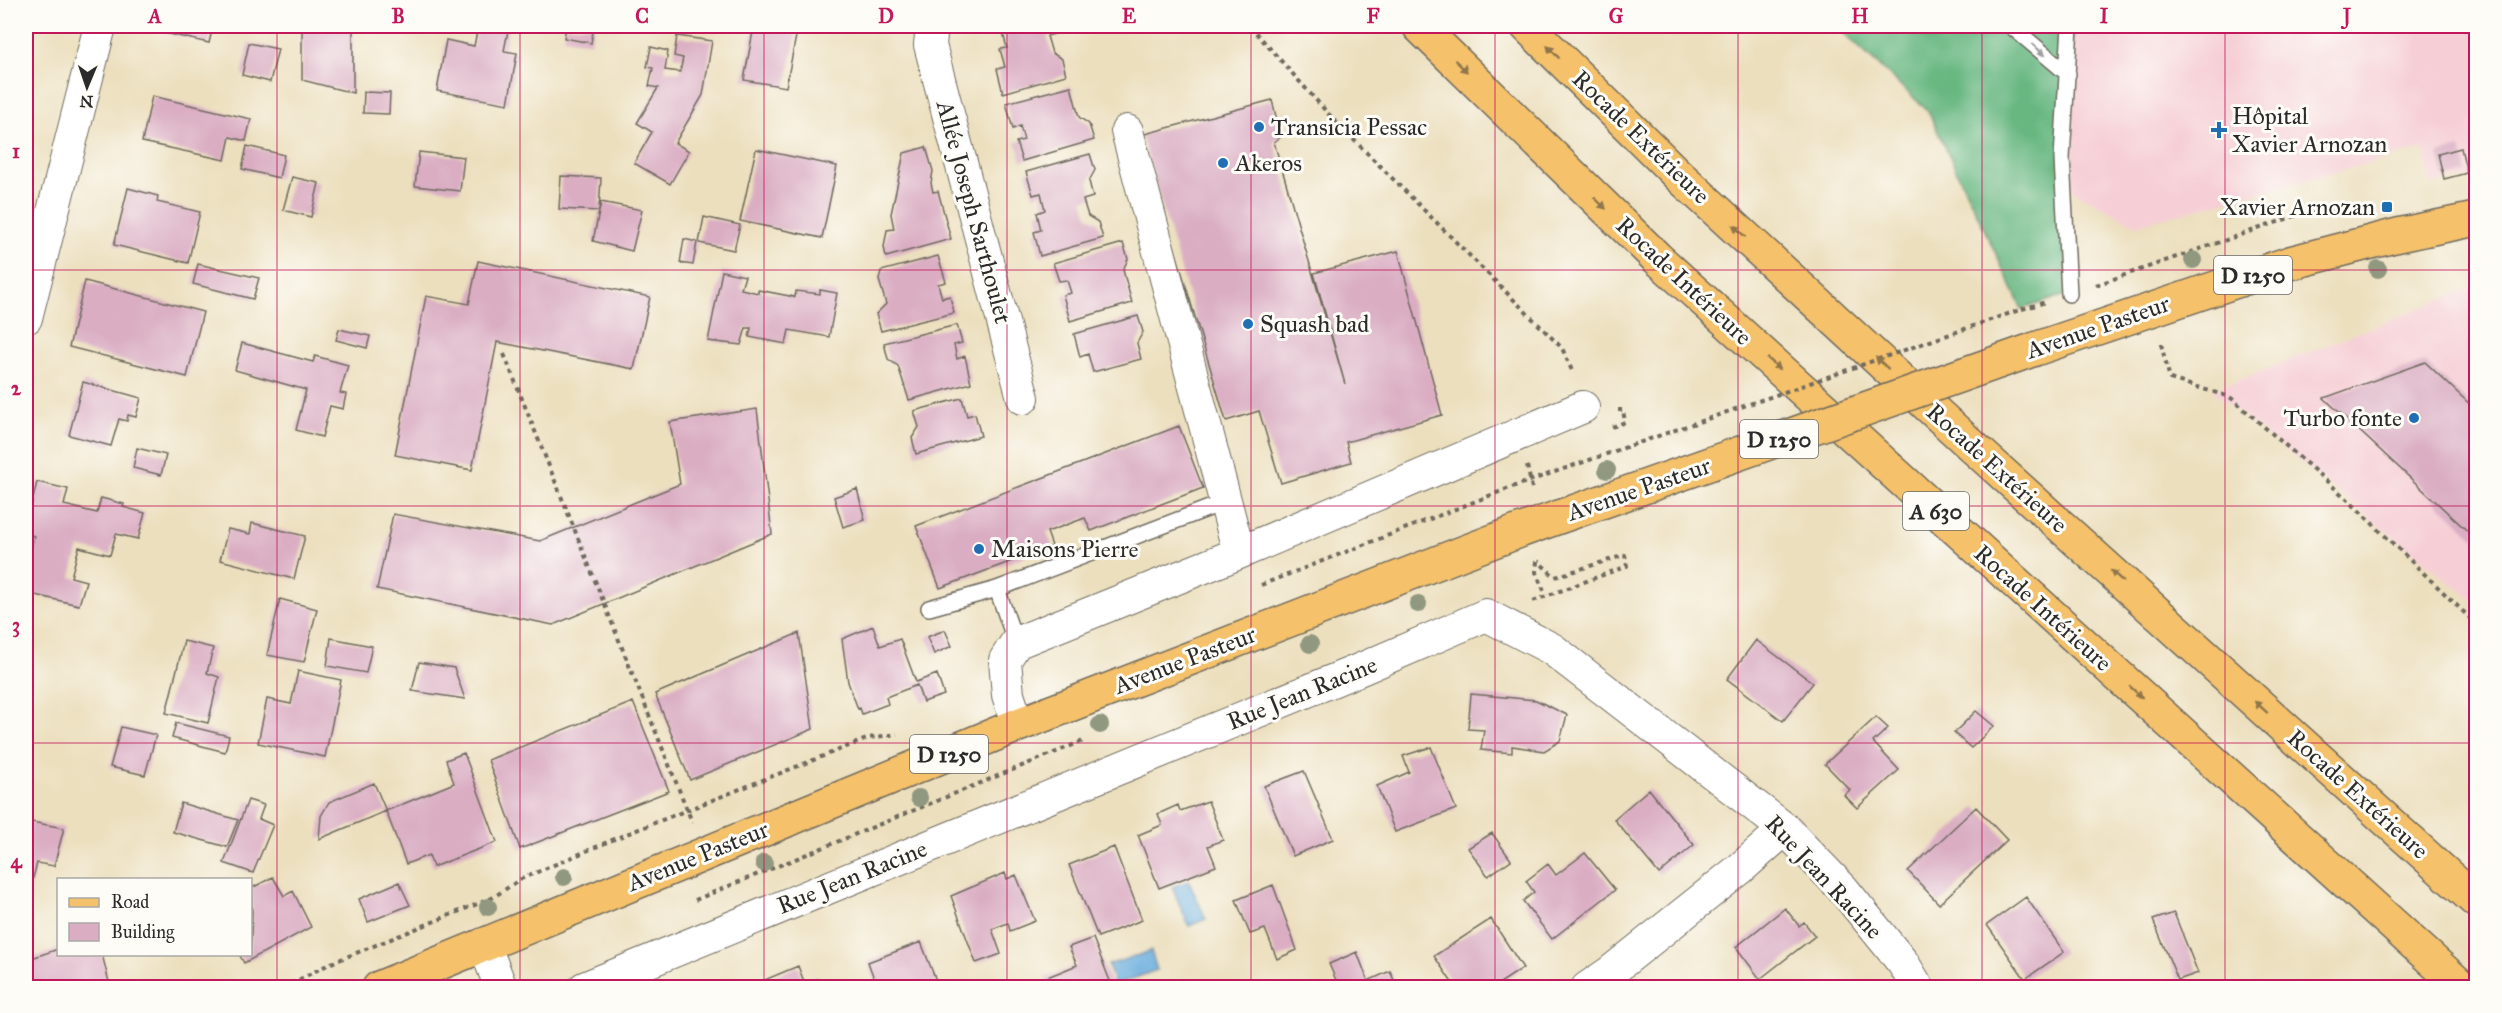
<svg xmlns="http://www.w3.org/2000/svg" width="2502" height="1013" font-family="'IM FELL Great Primer',serif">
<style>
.built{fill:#f6cfd6}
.forest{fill:#68b781;stroke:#4a7156;stroke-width:1.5}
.water{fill:#67acdd;stroke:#496c84;stroke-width:1.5}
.building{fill:#daadc3}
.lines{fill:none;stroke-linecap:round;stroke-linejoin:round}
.lane-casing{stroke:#6f6a5e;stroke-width:18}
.street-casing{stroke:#6f6a5e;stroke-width:34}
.primary-casing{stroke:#6f6a5e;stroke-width:36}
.highway-casing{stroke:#6f6a5e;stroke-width:36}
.path{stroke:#6f6a5e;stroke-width:4;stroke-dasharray:4.5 4.5;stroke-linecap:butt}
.lane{stroke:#fff;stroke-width:15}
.street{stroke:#fff;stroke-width:32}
.primary{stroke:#f5c16b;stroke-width:33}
.highway{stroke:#f5c16b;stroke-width:33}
.primary-bridge-casing{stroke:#6f6a5e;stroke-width:36;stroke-linecap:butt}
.path-bridge{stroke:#6f6a5e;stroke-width:4;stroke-dasharray:4.5 4.5;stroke-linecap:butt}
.primary-bridge{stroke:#f5c16b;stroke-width:33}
.tree{fill:#90987f}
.oneway{fill:#a0a0a0}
.oneway2{fill:#90764b}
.grid{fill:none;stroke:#c2185b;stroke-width:1.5;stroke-opacity:0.55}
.poi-dot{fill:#1f6fb2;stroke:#fdfcf7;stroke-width:2}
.labels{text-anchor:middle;stroke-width:6;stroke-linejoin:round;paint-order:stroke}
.shield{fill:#fdfcf7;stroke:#6a6a68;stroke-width:1.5}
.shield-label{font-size:22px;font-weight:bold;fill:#2b2b2b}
.poi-label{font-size:24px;fill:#2b2b2b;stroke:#fdfcf7;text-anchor:start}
.street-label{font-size:24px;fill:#2b2b2b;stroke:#fdfcf7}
.neatline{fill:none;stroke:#c2185b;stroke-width:2}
.grid-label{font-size:20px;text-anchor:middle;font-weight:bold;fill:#c2185b}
</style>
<rect width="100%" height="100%" fill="#fdfcf7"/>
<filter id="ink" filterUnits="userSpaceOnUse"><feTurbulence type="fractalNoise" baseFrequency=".0167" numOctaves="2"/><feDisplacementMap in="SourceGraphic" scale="12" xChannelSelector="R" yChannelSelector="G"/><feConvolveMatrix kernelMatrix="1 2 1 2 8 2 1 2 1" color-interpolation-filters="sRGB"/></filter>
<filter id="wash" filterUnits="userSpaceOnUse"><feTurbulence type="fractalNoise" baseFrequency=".008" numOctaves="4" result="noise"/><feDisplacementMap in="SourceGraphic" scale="24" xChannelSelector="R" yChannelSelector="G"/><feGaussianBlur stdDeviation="1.35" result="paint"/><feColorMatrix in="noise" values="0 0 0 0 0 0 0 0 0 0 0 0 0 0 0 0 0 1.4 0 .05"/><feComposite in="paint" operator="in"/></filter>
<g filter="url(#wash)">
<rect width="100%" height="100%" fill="#ecdfbe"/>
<path class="built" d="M1836,26H2476V175L2431,185L2424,149L2136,225L1928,111Z
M2476,286V603L2212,391Z"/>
<path class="forest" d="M1836,26H2073L2064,194L2069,294L2022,309L1928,111Z"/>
<path class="water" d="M1189,881L1206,919L1189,926L1172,887Z
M1151,951L1157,970L1115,985L1108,965Z"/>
<g id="blocks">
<path class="building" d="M167,26H213L209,43L165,33Z
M302,26H353V93L302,80Z
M478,26H509L504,51L517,53L508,104L437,91L446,40L474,46Z
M562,26H594L591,43L564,38L566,27Z
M754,26H798L786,87L744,80Z
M1001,26H1068L1069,30L1047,36L1052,53L1062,59L1066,75L1003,93L997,69L1005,67L1000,49L1007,48Z
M677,36L712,41L703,95L675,143L689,151L670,184L634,163L652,132L637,123L658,88L649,86L653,68L647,67L651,47L668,51L665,70L680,72L683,58L674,56Z
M249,43L278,49L270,82L242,75Z
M1071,86L1079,117L1089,124L1094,140L1022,161L1016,142L1024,140L1020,126L1013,129L1006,103Z
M364,92L390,93L389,114L363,113Z
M152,96L251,119L246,141L230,137L225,160L142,142Z
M1272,100L1281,137L1274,142L1345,384L1314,273L1398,251L1442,415L1346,442L1351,462L1281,483L1259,411L1226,421L1141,135Z
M247,146L284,155L279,178L242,169Z
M926,147L933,171L931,183L933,192L938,191L951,239L886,257L884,247L887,230L894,229L891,214L904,153Z
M2461,148L2467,173L2444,179L2438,154Z
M756,149L837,166L822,238L740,221Z
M419,152L464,157L460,191L415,186Z
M1090,154L1095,170L1089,181L1093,197L1083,200L1088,216L1098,222L1103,238L1040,256L1034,232L1041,230L1037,213L1045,210L1041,193L1033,195L1026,172Z
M561,176L601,178L599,211L559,209Z
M292,177L319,183L311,217L283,210Z
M128,188L158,196L157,202L200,212L188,263L114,245Z
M601,202L642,210L632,251L593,241Z
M704,217L740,225L734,250L699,243Z
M684,239L697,242L693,265L680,263Z
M1123,243L1128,259L1123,270L1132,303L1070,321L1063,295L1071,293L1067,280L1059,281L1053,263Z
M938,256L946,282L938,284L942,298L950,296L954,313L881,331L876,314L886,304L879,280L881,271Z
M478,261L650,297L634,369L497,342L472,470L395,455L426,296L469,304Z
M198,264L259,278L253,299L193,284Z
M722,271L745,276L741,289L758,293V290L795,297L796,291L820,294V290L837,293L829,337L789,330L786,344L749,337L751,328H746L741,345L708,341Z
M85,281L203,312L187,377L69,347Z
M1138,316L1143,332L1137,343L1141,359L1093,372L1088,354L1080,357L1074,334Z
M957,325L962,343L954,345L957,359L965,356L971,383L909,400L898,366L888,359L884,343Z
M339,329L370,336L367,348L336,340Z
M242,343L313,362L315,356L348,365L340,393L346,394L343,409L330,406L322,437L296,430L306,390L235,370Z
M2425,362L2476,410V539L2324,398Z
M83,382L141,398L136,417L128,415L127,421L119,419L111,446L69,435Z
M962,398L967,416L975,414L981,436L916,454L912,438L919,427L914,411Z
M757,409L772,534L553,625L377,589L393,514L540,541L680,484L670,422Z
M1179,426L1203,488L1091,531L1085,518L1047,532L1052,546L940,588L916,526Z
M137,448L166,455L161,475L133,468Z
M37,482L68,489L64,505L97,513L101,498L124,504L123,507L145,513L138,539L116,534L110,555L79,547L71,577L86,581L79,605L26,593V570L34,536L26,533V528Z
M857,489L865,520L843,527L834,497Z
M252,523L305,536L294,579L220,560L228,529L250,534Z
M280,599L317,609L304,662L267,655Z
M873,626L880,646L900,639L916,682L937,674L944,695L923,702L917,685L886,697L888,704L862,714L860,708L858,709L848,682L842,639Z
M945,630L952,646L934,654L927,637Z
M799,633L813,729L690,780L655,694Z
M331,638L372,646L366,673L327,666Z
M1756,640L1813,683L1783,721L1727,679Z
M184,641L213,648L207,673L219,677L208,723L166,713Z
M419,662L454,668L465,699L412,691Z
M298,671L341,680L325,757L258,743L267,699L291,704Z
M1471,694L1536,700L1567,715L1560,741L1544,751L1512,746V753L1481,750L1484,730L1468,729Z
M633,702L669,791L520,849L488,760Z
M1976,711L1994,726L1971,748L1954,733Z
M1876,717L1888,728L1873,742L1899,770L1857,808L1844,795L1850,790L1825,764Z
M176,723L229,736L225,752L172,738Z
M121,727L156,735L145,775L110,767Z
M1431,747L1456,809L1395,832L1377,786L1409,772L1403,756Z
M464,753L497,842L433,867L429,855L406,864L386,811L454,783L446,760Z
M1304,771L1333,839L1293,856L1264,786Z
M374,783L386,811L319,839L321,816L329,802Z
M1649,789L1694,845L1659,874L1614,819Z
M248,800L264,805L259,819L273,825L253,873L224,863Z
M1208,801L1223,840L1208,846L1216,866L1159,888L1138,835L1162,825L1158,814L1178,805L1180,811Z
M181,803L238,820L227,847L173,832Z
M1976,807L2007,840L1939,904L1908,871Z
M26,821L64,828L54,866L37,863L30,889H26Z
M1492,833L1511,860L1488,876L1468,848Z
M1114,847L1142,920L1098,937L1069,865Z
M1585,853L1615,890L1552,939L1523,901L1534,892L1526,881L1548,864L1556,875Z
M1005,873L1007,879L1016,875L1035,921L1010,931L1008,923L992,929L1001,954L976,963L951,896Z
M273,877L284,896L293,891L311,927L244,963L239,954H250L252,913L250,889Z
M399,882L410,905L368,922L359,899Z
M1273,885L1297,950L1277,959L1265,929L1250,934L1236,900Z
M2026,897L2064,952L2025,979L1987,925Z
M1785,908L1799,926L1804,922L1815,936L1760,979L1736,947Z
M2174,913L2198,973L2178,980L2153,920Z
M1491,919L1523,968L1494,987H1455L1434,956Z
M1093,938L1112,986L1049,987L1045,978L1077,965L1069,947Z
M921,942L937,983L927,987H877L868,962Z
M58,949V954H102L109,982L100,986V987H33L26,960Z
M1357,952L1368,981L1390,971L1397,987H1339L1329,964Z
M798,966L805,984L817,979L821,987H756L755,984Z"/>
</g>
</g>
<g filter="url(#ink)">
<use href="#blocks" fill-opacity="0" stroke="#6f6a5e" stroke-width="1.5"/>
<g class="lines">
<defs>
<path id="lane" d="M2011,26L2068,74
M2069,294L2062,158L2070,26
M997,589L1016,643
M929,608L997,589L1225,502"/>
<path id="street" d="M932,26L930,45L1023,398
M1127,131L1239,553
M26,318L100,26
M1018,725L1008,695L1005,660L1016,643L1239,553L1583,407
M484,944L501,988
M584,988L1361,669L1486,615L1552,649L1785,829L1843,889L1903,963L1918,988
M1587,988L1609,973L1741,868L1785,829"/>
<path id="primary" d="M2035,349L2290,263L2398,235L2476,219
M379,988L1018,725L1522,530"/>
<path id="highway" d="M1419,26L1657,258L2463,988
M1527,26L1677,174L1972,446L2476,901"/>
</defs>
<use href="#lane" class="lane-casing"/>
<use href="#street" class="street-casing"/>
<use href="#primary" class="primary-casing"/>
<use href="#highway" class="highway-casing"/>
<path class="path" d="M1250,26L1333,119L1562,348L1573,373
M2096,285L2298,215L2346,209
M2022,309L2046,302
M2161,344L2170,379L2230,397L2346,498L2476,624
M504,354L692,822
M1612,427L1625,422L1623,410H1618
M1527,466L1532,488
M1537,561L1536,572L1546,595
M1261,585L1512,487
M1533,601L1627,566L1625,555L1555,577L1538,561
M695,900L1083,741
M283,988L329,964L492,898L521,879L624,835L869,738L897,734"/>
<use href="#lane" class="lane"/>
<use href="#street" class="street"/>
<use href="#primary" class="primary"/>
<use href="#highway" class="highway"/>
<defs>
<path id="primary-bridge" d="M1522,530L2035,349"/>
</defs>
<use href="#primary-bridge" class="primary-bridge-casing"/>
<path class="path-bridge" d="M1512,487L2022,309"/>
<use href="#primary-bridge" class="primary-bridge"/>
</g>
<g class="tree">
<circle cx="2193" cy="260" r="9"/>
<circle cx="2378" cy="269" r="9"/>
<circle cx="1607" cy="470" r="9"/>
<circle cx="1418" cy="604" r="9"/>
<circle cx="1310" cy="644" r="9"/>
<circle cx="1100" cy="725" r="9"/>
<circle cx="919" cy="798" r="9"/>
<circle cx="764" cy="863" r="9"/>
<circle cx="564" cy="877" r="9"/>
<circle cx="488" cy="907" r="9"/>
</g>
<defs><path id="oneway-solid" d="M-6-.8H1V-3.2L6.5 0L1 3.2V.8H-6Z" transform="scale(1.5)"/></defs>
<use class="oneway" href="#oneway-solid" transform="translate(2039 50) rotate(41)"/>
<g class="oneway2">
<use href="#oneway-solid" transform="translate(1553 52) rotate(-135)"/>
<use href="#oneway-solid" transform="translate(1461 66) rotate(44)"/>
<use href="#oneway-solid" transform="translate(1600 203) rotate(44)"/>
<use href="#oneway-solid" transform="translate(1739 231) rotate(-137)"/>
<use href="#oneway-solid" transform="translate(1882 363) rotate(-137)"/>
<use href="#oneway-solid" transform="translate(1774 364) rotate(42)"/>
<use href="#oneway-solid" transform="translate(2117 576) rotate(-138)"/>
<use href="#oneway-solid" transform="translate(2136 692) rotate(42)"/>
<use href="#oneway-solid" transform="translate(2261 707) rotate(-138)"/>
</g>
</g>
<path class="grid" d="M277,26V988M520,26V988M764,26V988M1007,26V988M1251,26V988M1495,26V988M1738,26V988M1982,26V988M2225,26V988M26,270H2476M26,506H2476M26,743H2476"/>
<g class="poi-dot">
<circle cx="1259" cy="127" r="6"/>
<path d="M2216 121h6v6h6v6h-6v6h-6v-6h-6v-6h6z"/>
<circle cx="1223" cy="163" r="6"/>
<rect x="2381" y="201" width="12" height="12" rx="3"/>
<circle cx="1248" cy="324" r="6"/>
<circle cx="2414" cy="418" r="6"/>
<circle cx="979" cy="549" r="6"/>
</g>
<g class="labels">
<g class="shield">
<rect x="2214" y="256" width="78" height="38" rx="4.5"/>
<rect x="1740" y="420" width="78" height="38" rx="4.5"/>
<rect x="1903" y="492" width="66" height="38" rx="4.5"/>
<rect x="910" y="735" width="78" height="38" rx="4.5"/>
</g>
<g class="shield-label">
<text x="2253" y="283">D 1250</text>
<text x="1779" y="447">D 1250</text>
<text x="1936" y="519">A 630</text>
<text x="949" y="762">D 1250</text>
</g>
<g class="poi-label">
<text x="2232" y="124">Hôpital<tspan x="2232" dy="28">Xavier Arnozan</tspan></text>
<text x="1271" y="135">Transicia Pessac</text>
<text x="1235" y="171">Akeros</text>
<text x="2375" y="215" text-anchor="end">Xavier Arnozan</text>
<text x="1260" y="332">Squash bad</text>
<text x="2402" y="426" text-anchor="end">Turbo fonte</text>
<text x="991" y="557">Maisons Pierre</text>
</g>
<g class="street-label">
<text transform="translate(1641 137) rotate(44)" y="8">Rocade Extérieure</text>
<text transform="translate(974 212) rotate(75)" y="8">Allée Joseph Sarthoulet</text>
<text transform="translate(1684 281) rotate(43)" y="8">Rocade Intérieure</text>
<text transform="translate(2098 327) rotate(-19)" y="8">Avenue Pasteur</text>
<text transform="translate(1997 468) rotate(42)" y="8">Rocade Extérieure</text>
<text transform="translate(1639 489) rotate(-19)" y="8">Avenue Pasteur</text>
<text transform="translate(2043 608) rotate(42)" y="8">Rocade Intérieure</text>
<text transform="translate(1185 660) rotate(-21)" y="8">Avenue Pasteur</text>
<text transform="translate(1302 693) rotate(-22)" y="8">Rue Jean Racine</text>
<text transform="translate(2358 794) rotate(42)" y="8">Rocade Extérieure</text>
<text transform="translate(698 856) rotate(-22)" y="8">Avenue Pasteur</text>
<text transform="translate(852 877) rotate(-22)" y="8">Rue Jean Racine</text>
<text transform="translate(1824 877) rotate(47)" y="8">Rue Jean Racine</text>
</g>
</g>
<rect width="2502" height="1013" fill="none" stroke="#fdfcf7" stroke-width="66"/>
<rect x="57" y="878" width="195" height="78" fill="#fdfcf7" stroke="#a9a8a5" stroke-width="1.5"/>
<rect x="69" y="898" width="30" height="9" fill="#f5c16b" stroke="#a9a8a5" stroke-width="1.5"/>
<text x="111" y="908" font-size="18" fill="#2b2b2b">Road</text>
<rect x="69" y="923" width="30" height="18" fill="#daadc3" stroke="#a9a8a5" stroke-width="1.5"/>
<text x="111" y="938" font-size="18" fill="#2b2b2b">Building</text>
<g transform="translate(87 87) rotate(182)" stroke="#fdfcf7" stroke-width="4.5" paint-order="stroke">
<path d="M0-4.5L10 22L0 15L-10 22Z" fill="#2b2b2b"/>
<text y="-9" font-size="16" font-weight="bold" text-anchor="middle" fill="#2b2b2b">N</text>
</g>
<rect x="33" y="33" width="2436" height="947" class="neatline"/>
<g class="grid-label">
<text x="155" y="23">A</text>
<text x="398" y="23">B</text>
<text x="642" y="23">C</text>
<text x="886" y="23">D</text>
<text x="1129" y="23">E</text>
<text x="1373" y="23">F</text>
<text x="1616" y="23">G</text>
<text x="1860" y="23">H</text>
<text x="2104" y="23">I</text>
<text x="2347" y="23">J</text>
<text x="16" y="158">1</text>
<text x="16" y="395">2</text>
<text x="16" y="632">3</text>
<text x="16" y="868">4</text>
</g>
</svg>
